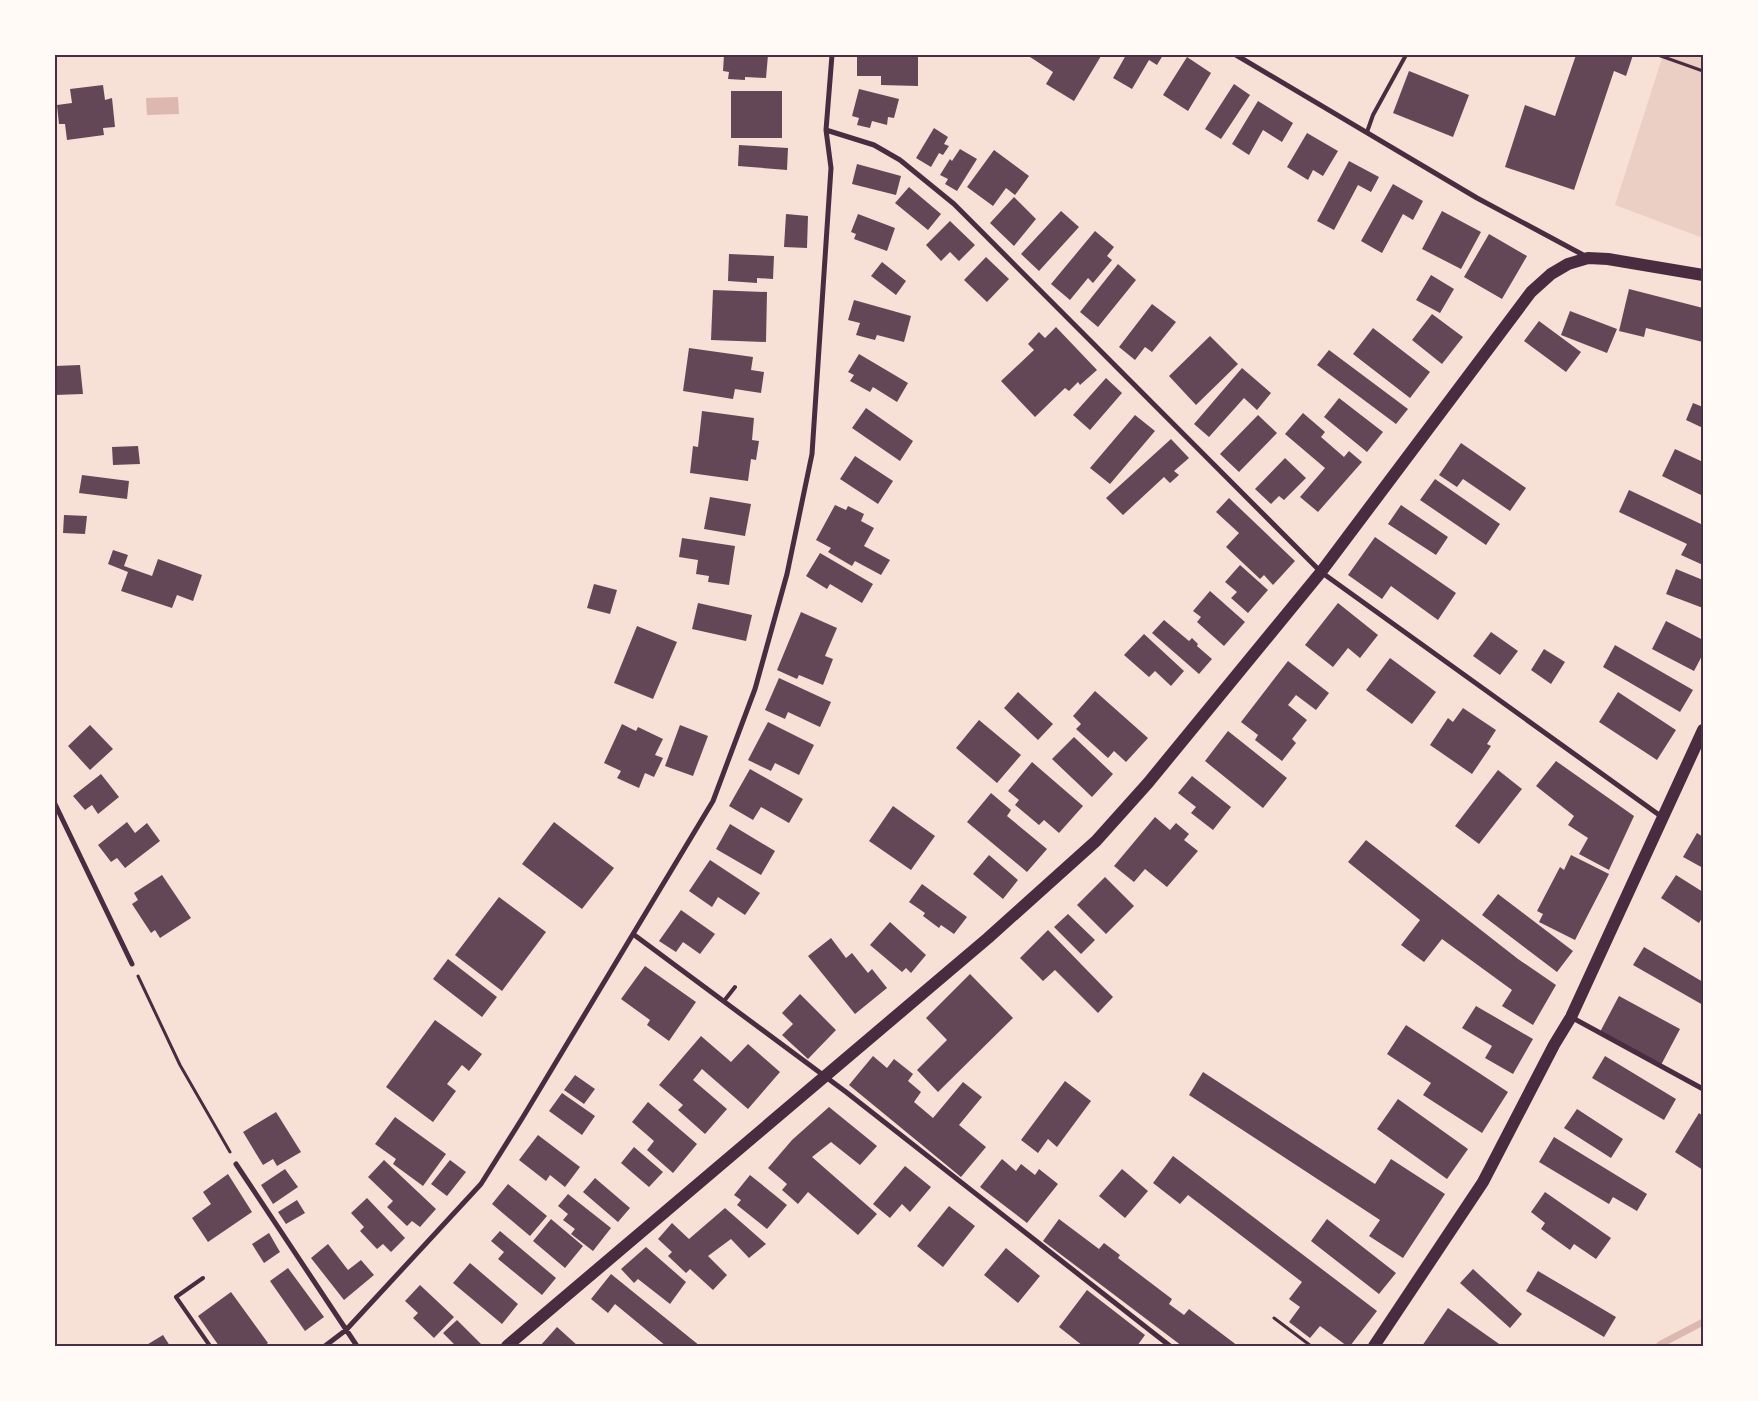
<svg xmlns="http://www.w3.org/2000/svg" width="1758" height="1401" font-family="'Fira Sans',sans-serif">
<style>
.green{fill:#ebcfc5}
.water{fill:#dcb8b0}
.lines{fill:none;stroke-linecap:round;stroke-linejoin:round}
.stream{stroke:#dcb8b0;stroke-width:7}
.building{fill:#644757}
.path{stroke:#4a2c40;stroke-width:3}
.service{stroke:#4a2c40;stroke-width:4}
.minor{stroke:#4a2c40;stroke-width:5}
.primary{stroke:#4a2c40;stroke-width:12}
.neatline{fill:none;stroke:#4a2c40;stroke-width:2}
</style>
<rect width="100%" height="100%" fill="#f7e1d7"/>
<path class="green" d="M1663,55H1703V238L1615,205Z"/>
<path class="water" d="M178,97L179,114L147,115L146,98Z"/>
<g class="lines">
<path class="stream" d="M1659,1346L1661,1344L1703,1322"/>
</g>
<path class="building" d="M724,55H768L766,78L745,77V80L728,79L729,72L723,71Z
M857,55H918V86L881,85V76H857Z
M1027,55H1099L1101,56L1074,101L1046,84L1053,72Z
M1126,55H1163L1157,65L1149,60L1132,89L1113,78Z
M1576,55H1633L1626,76L1614,71L1574,190L1505,167L1525,105L1555,116Z
M1187,57L1211,73L1188,111L1163,95Z
M1409,71L1469,95L1453,137L1393,113Z
M1234,84L1250,95L1221,139L1205,129Z
M103,85L105,100L112,98L115,127L103,128L104,135L67,140L65,124H59L57,105L72,103L70,89Z
M859,89L899,99L894,118L888,117L887,125L872,121L870,128L857,125L859,118L852,116Z
M731,91H782V138H731Z
M1258,101L1293,123L1282,142L1263,130L1249,155L1232,144Z
M934,128L948,137L944,144L949,146L943,155L939,153L931,167L916,158Z
M1307,133L1338,151L1323,176L1313,170L1308,180L1287,167Z
M739,145L788,148L787,170L738,166Z
M960,149L977,159L957,191L945,184L948,179L940,175L950,159L952,161Z
M994,150L1029,176L1015,195L1006,188L993,206L967,187Z
M1349,161L1379,177L1371,192L1358,185L1334,230L1317,221Z
M857,164L901,176L896,195L852,184Z
M1393,184L1423,201L1413,220L1403,214L1382,253L1361,241Z
M909,187L941,214L928,230L895,203Z
M1014,197L1036,219L1014,246L990,223Z
M1061,211L1079,227L1039,271L1021,254Z
M1442,211L1481,232L1461,269L1422,249Z
M786,214L808,216L807,248L784,247Z
M858,214L895,228L887,251L854,239L856,234L851,232Z
M950,221L975,245L959,261L950,252L941,261L926,245Z
M1095,231L1114,247L1107,256L1112,260L1093,283L1088,278L1070,300L1051,284Z
M1489,234L1527,256L1502,299L1464,277Z
M729,254L774,256L773,279L757,278V283L728,281Z
M986,257L1009,279L987,302L964,280Z
M882,262L906,281L896,295L871,276Z
M1118,264L1136,280L1098,327L1080,312Z
M1431,275L1454,289L1440,313L1416,300Z
M1629,289L1703,308V342L1646,328L1644,337L1619,331Z
M713,290L767,292L766,342L711,340Z
M854,300L911,316L904,342L877,335L875,340L856,335L860,323L848,320Z
M1152,304L1176,322L1152,352L1145,347L1135,360L1119,347Z
M1570,311L1617,329L1607,353L1561,335Z
M1432,314L1463,337L1442,364L1412,340Z
M1539,321L1581,352L1566,372L1524,341Z
M1056,327L1097,370L1080,385L1078,382L1069,391L1065,388L1035,417L1001,381L1034,350L1028,344L1039,332L1045,338Z
M1373,328L1430,372L1410,398L1353,354Z
M1210,336L1238,364L1196,405L1169,376Z
M689,348L753,357L751,370L764,372L761,393L735,389L733,399L683,391Z
M1329,350L1408,409L1396,424L1317,365Z
M859,354L908,383L897,402L873,387L870,392L850,381L854,375L848,372Z
M80,365L83,394L55,395V366Z
M1242,368L1271,393L1257,410L1244,398L1209,437L1194,424Z
M1106,378L1122,393L1090,430L1073,415Z
M1339,398L1383,432L1367,452L1324,417Z
M1693,403L1703,407V428L1686,420Z
M866,408L913,441L900,461L852,428Z
M702,411L754,418L752,440L759,441L756,460L751,459L748,481L690,473L693,446L698,447Z
M1303,413L1325,432L1321,437L1344,457L1349,451L1362,462L1318,512L1300,497L1325,468L1285,434Z
M1135,415L1155,431L1110,484L1090,468Z
M1258,415L1277,433L1239,472L1220,454Z
M1171,439L1189,458L1174,471L1179,475L1170,483L1164,477L1123,515L1106,498Z
M1461,443L1526,488L1510,511L1463,479L1457,487L1439,475Z
M138,446L140,464L113,465L112,447Z
M1675,449L1703,462V496L1662,476Z
M855,456L893,481L878,504L840,479Z
M1285,458L1306,478L1284,500L1279,496L1271,504L1255,489Z
M82,475L129,481L127,499L79,493Z
M1435,479L1500,524L1486,545L1420,500Z
M1629,490L1703,525V565L1681,555L1687,544L1619,512Z
M710,497L751,504L745,536L704,529Z
M1229,498L1295,561L1273,585L1264,575L1260,579L1226,547L1239,533L1216,512Z
M835,505L846,510L848,506L864,514L861,521L874,528L864,546L890,560L881,575L855,561L852,566L828,552L831,548L816,540Z
M1401,505L1448,537L1436,555L1388,524Z
M64,515L87,516L85,534L63,533Z
M1375,537L1456,593L1438,620L1391,586L1382,599L1348,575Z
M682,538L735,546L729,585L708,582L709,576L696,574L698,560L679,557Z
M113,550L128,555L124,566L152,576L158,559L202,575L193,601L177,595L172,608L121,591L128,572L108,564Z
M820,553L873,584L862,603L830,584L827,589L806,576Z
M1240,565L1268,590L1248,613L1231,598L1237,592L1225,582Z
M1676,569L1703,580V608L1666,594Z
M594,584L617,590L610,614L587,608Z
M1210,591L1245,622L1224,646L1197,622L1201,617L1193,611Z
M698,603L752,615L746,641L692,629Z
M1338,603L1378,635L1360,658L1348,648L1333,667L1305,645Z
M801,612L837,628L825,656L833,659L823,685L799,675L797,679L777,670Z
M1164,620L1189,641L1192,638L1198,644L1197,646L1212,659L1199,674L1152,633Z
M1666,621L1703,640V654L1694,671L1652,649Z
M637,626L677,642L653,699L614,683Z
M1491,632L1518,651L1500,675L1473,656Z
M1144,634L1184,671L1171,686L1155,671L1149,677L1124,655Z
M1615,645L1693,690L1680,712L1603,667Z
M1544,649L1565,662L1551,684L1531,670Z
M1390,658L1436,692L1412,724L1366,690Z
M1288,661L1329,693L1316,710L1296,695L1288,705L1307,720L1292,739L1296,743L1282,761L1255,740L1258,735L1241,722Z
M779,678L831,702L820,727L788,712L785,719L765,710Z
M1095,691L1148,738L1126,762L1114,751L1108,758L1076,729L1081,724L1073,716Z
M1018,692L1053,724L1038,740L1004,708Z
M1618,692L1676,730L1657,760L1599,722Z
M1463,708L1496,730L1487,744L1491,746L1472,774L1430,745L1448,718L1453,722Z
M979,720L1021,755L997,783L956,748Z
M768,722L814,745L799,775L775,763L771,771L748,760Z
M622,724L636,731L638,727L663,739L655,755L663,758L654,777L645,773L639,788L617,778L621,771L604,763Z
M90,725L113,749L90,770L68,746Z
M680,725L708,736L693,776L665,766Z
M1228,731L1287,778L1263,808L1205,761Z
M1074,737L1113,774L1092,797L1052,759Z
M1556,761L1634,816L1609,870L1579,854L1588,838L1568,825L1574,816L1536,786Z
M1032,762L1083,806L1059,833L1044,820L1039,825L1015,805L1019,800L1008,791Z
M750,769L803,799L789,823L761,807L753,820L729,806Z
M1498,770L1522,789L1479,844L1455,826Z
M101,774L119,797L98,814L92,805L85,810L73,796Z
M1192,776L1231,807L1213,830L1191,813L1196,807L1178,793Z
M991,793L1011,810L1007,816L1047,849L1027,872L967,822Z
M893,806L935,836L911,870L869,841Z
M1155,817L1170,830L1176,823L1189,834L1184,840L1198,851L1167,887L1145,869L1134,882L1114,866Z
M127,822L135,833L147,823L160,841L125,868L117,858L111,862L98,845Z
M554,822L614,868L582,909L522,864Z
M730,824L775,851L761,875L716,849Z
M1697,833L1703,837V868L1683,857Z
M1366,840L1518,959L1556,985L1533,1025L1502,1006L1512,990L1442,939L1424,962L1401,945L1420,920L1348,862Z
M989,855L1018,880L1003,899L973,874Z
M1571,855L1609,874L1575,940L1539,922L1543,914L1537,911L1560,867L1564,870Z
M710,860L760,893L745,915L718,897L712,907L689,891Z
M162,875L191,918L160,938L155,930L151,933L132,904L138,900L134,893Z
M1676,875L1703,892V916L1699,923L1661,898Z
M1105,877L1134,906L1106,934L1077,905Z
M922,884L967,917L954,934L941,925L939,928L923,916L925,913L909,902Z
M1498,894L1573,951L1557,972L1482,915Z
M499,897L546,932L502,991L455,955Z
M681,910L715,934L700,954L683,942L676,952L659,941Z
M1068,914L1095,940L1081,954L1054,927Z
M890,922L926,955L911,973L906,968L902,972L870,945Z
M1048,930L1113,997L1098,1013L1055,970L1043,981L1020,958Z
M831,938L846,958L852,953L868,973L872,969L887,988L855,1014L808,956Z
M1644,947L1703,982V1005L1633,965Z
M448,959L497,997L482,1017L433,979Z
M645,966L696,1002L669,1041L647,1025L650,1020L621,999Z
M970,974L1013,1018L938,1092L917,1070L947,1040L926,1018Z
M800,994L836,1030L808,1059L782,1035L793,1024L782,1013Z
M1619,996L1680,1029L1661,1065L1600,1032Z
M1476,1006L1533,1039L1513,1074L1485,1058L1492,1046L1462,1028Z
M435,1020L482,1054L469,1071L462,1065L447,1084L456,1091L433,1122L386,1087Z
M1406,1025L1508,1092L1482,1133L1423,1095L1431,1083L1387,1054Z
M701,1036L731,1062L748,1044L780,1072L748,1109L702,1069L693,1080L727,1109L705,1134L678,1110L683,1105L659,1085Z
M873,1056L887,1068L894,1059L913,1074L908,1081L921,1092L914,1102L933,1118L963,1082L982,1097L959,1125L986,1147L961,1177L849,1085Z
M1605,1056L1676,1099L1664,1120L1592,1078Z
M1203,1072L1375,1184L1391,1159L1445,1194L1403,1258L1369,1236L1380,1220L1189,1095Z
M575,1075L595,1089L584,1104L564,1090Z
M1065,1081L1091,1101L1057,1147L1048,1139L1038,1153L1021,1140Z
M562,1093L595,1116L582,1135L549,1111Z
M1398,1099L1468,1149L1447,1179L1377,1129Z
M648,1102L697,1144L673,1173L647,1150L654,1141L632,1122Z
M829,1107L877,1146L860,1165L831,1142L812,1157L877,1214L858,1235L808,1192L798,1204L782,1190L787,1184L768,1168L792,1140Z
M1577,1109L1623,1139L1611,1158L1564,1128Z
M276,1112L301,1152L277,1166L273,1159L263,1165L243,1132Z
M1699,1113L1703,1116V1170L1675,1152Z
M395,1117L446,1154L423,1186L393,1164L396,1159L375,1144Z
M538,1135L580,1167L565,1187L550,1175L546,1181L519,1160Z
M1554,1137L1647,1194L1637,1211L1613,1197L1609,1204L1539,1162Z
M634,1147L663,1172L649,1187L621,1163Z
M1173,1156L1377,1311L1350,1346H1347L1320,1326L1310,1338L1289,1322L1300,1307L1289,1299L1302,1282L1188,1195L1180,1204L1153,1183Z
M1002,1159L1016,1171L1021,1164L1035,1175L1039,1169L1058,1184L1027,1223L980,1187Z
M384,1160L436,1209L420,1227L412,1221L407,1226L387,1207L393,1201L368,1177Z
M450,1160L466,1172L447,1196L431,1184Z
M905,1166L931,1187L910,1212L902,1204L890,1218L873,1204Z
M285,1169L298,1187L273,1204L261,1185Z
M1122,1169L1148,1191L1125,1218L1099,1196Z
M228,1174L252,1212L208,1242L192,1218L211,1204L203,1192Z
M750,1175L787,1205L767,1229L737,1205L741,1200L734,1195Z
M595,1178L630,1208L618,1222L583,1192Z
M508,1184L547,1216L530,1236L492,1204Z
M1545,1192L1611,1238L1596,1259L1574,1244L1570,1250L1541,1229L1545,1223L1531,1212Z
M568,1194L611,1228L593,1251L571,1234L575,1229L563,1220L568,1214L558,1206Z
M367,1198L405,1238L391,1252L383,1244L377,1249L360,1231L364,1227L351,1213Z
M297,1200L305,1213L286,1224L278,1212Z
M949,1206L975,1226L943,1267L917,1246Z
M725,1208L766,1244L749,1258L731,1239L708,1256L727,1275L713,1290L690,1269L686,1273L668,1256L672,1252L658,1239L672,1223L689,1239Z
M551,1219L583,1246L565,1268L533,1241Z
M1059,1219L1099,1249L1104,1243L1120,1255L1118,1258L1172,1299L1169,1304L1184,1315L1189,1309L1238,1346H1182L1043,1241Z
M1327,1219L1396,1273L1379,1294L1311,1241Z
M500,1231L556,1278L542,1295L498,1259L504,1252L491,1241Z
M269,1233L280,1252L264,1263L252,1244Z
M328,1244L348,1270L361,1260L374,1275L344,1300L311,1258Z
M646,1247L686,1282L670,1304L638,1279L634,1283L621,1269Z
M1006,1248L1040,1276L1018,1303L984,1275Z
M470,1263L518,1304L502,1324L453,1283Z
M288,1268L324,1317L305,1331L270,1281Z
M1473,1269L1522,1314L1510,1328L1460,1283Z
M1538,1271L1616,1317L1604,1337L1526,1291Z
M611,1274L700,1346H666L615,1304L608,1313L591,1299Z
M420,1285L454,1317L434,1338L413,1318L418,1313L405,1301Z
M1087,1290L1145,1335L1137,1346H1083L1059,1327Z
M231,1292L268,1343L264,1346H235L234,1344L232,1346H219L198,1316Z
M1448,1308L1502,1346H1422Z
M457,1320L483,1346H452L454,1344L443,1333Z
M557,1327L578,1346H540Z
M163,1335L170,1346H145Z"/>
<g class="lines">
<path class="path" d="M1658,55L1703,71
M138,976L180,1065L230,1152
M1274,1318L1311,1346"/>
<path class="service" d="M1367,132L1373,115L1406,55
M724,1001L735,987
M203,1278L176,1297L210,1346"/>
<path class="minor" d="M1236,55L1477,198L1587,257
M826,130L874,145L900,160L954,204L1321,572L1662,817
M55,804L132,964
M633,934L846,1092L1170,1346
M1571,1017L1703,1089
M236,1164L357,1346
M325,1346L346,1330L481,1184L523,1117L713,801L755,689L787,574L812,454L831,168L826,130L832,55"/>
<path class="primary" d="M507,1346L988,938L1096,841L1148,783L1321,572L1531,292L1551,274L1568,264L1588,258L1608,259L1703,275
M1374,1346L1483,1182L1554,1045L1571,1017L1703,730"/>
</g>
<rect width="1758" height="1401" fill="none" stroke="#fffaf5" stroke-width="112"/>
<rect x="56" y="56" width="1646" height="1289" class="neatline"/>
</svg>
